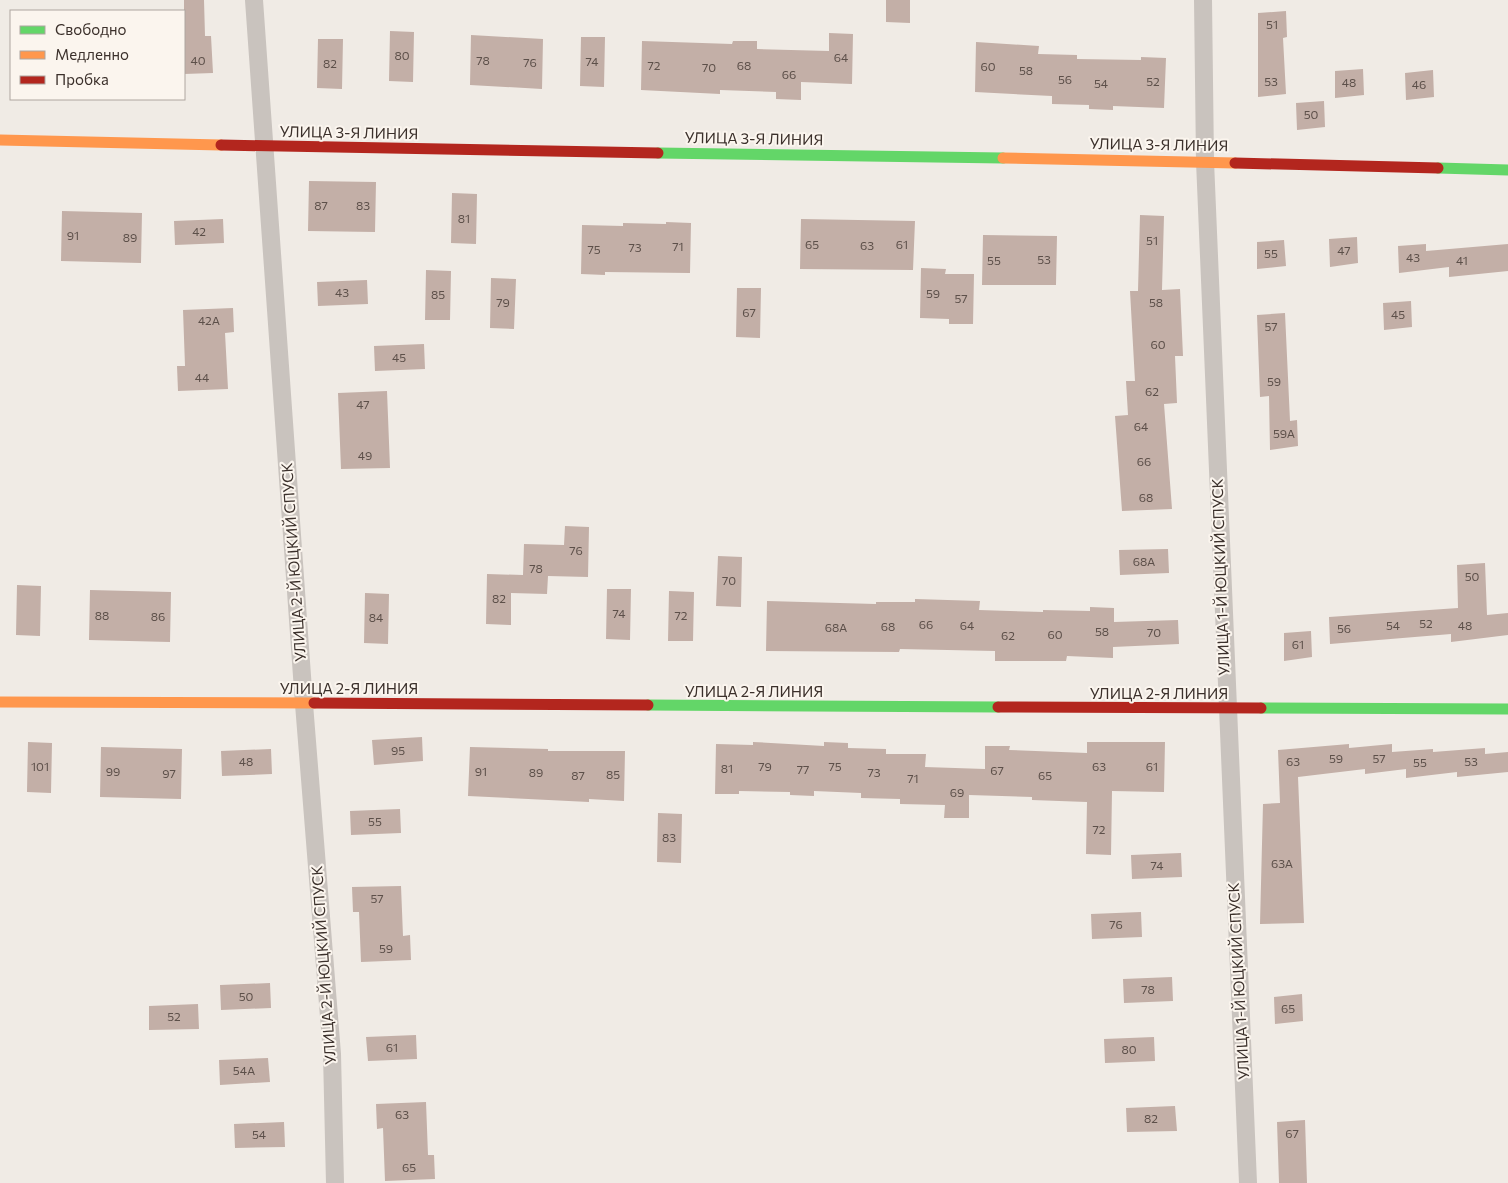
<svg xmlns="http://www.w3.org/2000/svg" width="1508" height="1183" font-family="Commissioner,sans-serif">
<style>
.building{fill:#c3afa7}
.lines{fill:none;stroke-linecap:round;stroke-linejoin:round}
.street{stroke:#c9c3be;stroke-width:18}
.fast{stroke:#63d668;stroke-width:11}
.slow{stroke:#ff974d;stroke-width:11}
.jam{stroke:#b3261e;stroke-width:11}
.labels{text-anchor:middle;stroke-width:4;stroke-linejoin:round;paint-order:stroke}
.number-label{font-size:12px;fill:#5d504a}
.street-label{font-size:15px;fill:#3b302b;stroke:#fbf5ee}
</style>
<rect width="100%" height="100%" fill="#f0ebe5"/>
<path class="building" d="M184,0H204L205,36H211L213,73L184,74Z
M886,0H910V23L886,22Z
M1286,11L1287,37L1283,38L1286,94L1258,97V13Z
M390,31L414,32L413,82L389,81Z
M829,33L853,34L852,84L801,82V100L776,99V92L720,90V94L641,90L642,41L732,44L733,41H757V49L829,51Z
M471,35L543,39L542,89L470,85Z
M581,37H605L604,87L580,86Z
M318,39H343L342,89L317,88Z
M976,42L1039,46L1038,54L1077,55V59L1141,60V57L1166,58L1164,108L1113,106V110L1089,109V105L1052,104V96L975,92Z
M1363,69L1364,95L1335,98V71Z
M1433,70L1434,97L1406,100L1405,73Z
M1324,101L1325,127L1297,130L1296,103Z
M309,181L376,182L375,232L308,231Z
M452,193L477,194L476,244L451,243Z
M62,211L142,213L141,263L61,261Z
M1140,215L1164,216L1162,290L1180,289L1183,356H1175L1177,403L1164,404L1172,509L1122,511L1115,416L1128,415L1126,381H1135L1130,291H1138Z
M223,219L224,243L175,245L174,221Z
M801,219L915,221L913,270L800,269Z
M666,222L691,223L690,273L605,272V275L581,274L582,225L623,226V223L666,224Z
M983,235L1057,236L1056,285H982Z
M1357,237L1358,263L1330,267L1329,239Z
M1284,240L1286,266L1257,269V242Z
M1426,244V251L1508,244V271L1449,277V267L1399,273L1398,246Z
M921,268L946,269L945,274H974L973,324H949V319L920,318Z
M426,270L451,271L450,320H425Z
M491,278L516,279L514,329L490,328Z
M367,280L368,304L318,306L317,282Z
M737,288H761L760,338L736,337Z
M1411,301L1412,327L1384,330L1383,303Z
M233,308L234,332L225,333L228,389L178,391L177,366H185L183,310Z
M1285,313L1290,421L1297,420L1298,446L1270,450L1269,396L1260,397L1257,315Z
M424,344L425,369L375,371L374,346Z
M387,391L390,468L341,469L338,393Z
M565,526L589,527L588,577L548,576L547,594L511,593V625L486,624L487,574L523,575L524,544L564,545Z
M1168,549L1169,573L1120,575L1119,550Z
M718,556L742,557L741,607L716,606Z
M1485,563L1487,615L1508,613V635L1451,642V634L1330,644L1329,617L1458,608L1457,565Z
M17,585L41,586L40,636L16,635Z
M607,589H631L630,640L606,639Z
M90,590L171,592L170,642L89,640Z
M669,591L694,592L693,641H668Z
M365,593L389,594L388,644L364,643Z
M915,599L980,601L979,610L1043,612V610L1090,611V607L1114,608V622L1178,620L1179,644L1113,647V658L1067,656L1066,661H995V651L900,649L899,652L766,651L767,601L876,604V602H915Z
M1311,631L1312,657L1284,661V633Z
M422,737L423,761L374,765L372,740Z
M28,742L52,743L51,793L27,792Z
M753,742L824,746V742L848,743V748L886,749V754H926L925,767L985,769V746H1010L1009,750L1087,753V742H1165L1164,792L1112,791L1111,855L1086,854L1087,802L1032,800V797L969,795V818H944L945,805L900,804V799L861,798V793L814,791V796L790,795V792L739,791V794H715L716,744L753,745Z
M1349,744V748L1392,744V752L1433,749V752L1485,748V754L1508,752V772L1457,777V772L1406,778V769L1365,774V769L1298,777L1304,923L1260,924L1263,804L1280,803L1278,750Z
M101,747L182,749L181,799L100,797Z
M470,747L548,749V751H625L624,801L589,799V802L468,796Z
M271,749L272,774L222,776L221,751Z
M400,809L401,833L351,835L350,811Z
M658,813L682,814L681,863L657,862Z
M1181,853L1182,877L1132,879L1131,855Z
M401,886L403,936L410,935L411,960L361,962L359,912H353L352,887Z
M1141,912L1142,937L1092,939L1091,914Z
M1172,977L1173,1001L1124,1003L1123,979Z
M270,983L271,1008L221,1010L220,985Z
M1302,994L1303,1021L1275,1024L1274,997Z
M198,1004L199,1029L149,1030V1006Z
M416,1035L417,1059L368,1061L366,1037Z
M1154,1037L1155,1061L1105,1063L1104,1039Z
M268,1058L270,1082L220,1085L219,1060Z
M426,1102L428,1155H434L435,1179L385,1181L383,1128L377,1129L376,1104Z
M1175,1106L1177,1131L1127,1132L1126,1108Z
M1305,1120L1307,1183H1279L1277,1122Z
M284,1122L285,1147L235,1148L234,1124Z"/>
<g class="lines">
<path class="street" d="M254,0L304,704L332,1054L335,1183
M1203,0L1205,161L1248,1183"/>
<path class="fast" d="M658,153L1003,158
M1438,168L1508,170
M648,705L998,707
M1261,708L1508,709"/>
<path class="slow" d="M0,140L221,145
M1003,158L1235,163
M0,702L314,703"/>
<path class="jam" d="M221,145L658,153
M1235,163L1438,168
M314,703L648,705
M998,707L1261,708"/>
</g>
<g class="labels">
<g class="number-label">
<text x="1272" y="29">51</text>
<text x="402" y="60">80</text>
<text x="841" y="62">64</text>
<text x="198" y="65">40</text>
<text x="483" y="65">78</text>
<text x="592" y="66">74</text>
<text x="530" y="67">76</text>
<text x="330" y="68">82</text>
<text x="654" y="70">72</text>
<text x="744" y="70">68</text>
<text x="988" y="71">60</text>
<text x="709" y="72">70</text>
<text x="1026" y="75">58</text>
<text x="789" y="79">66</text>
<text x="1065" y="84">56</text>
<text x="1153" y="86">52</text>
<text x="1271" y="86">53</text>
<text x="1349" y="87">48</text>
<text x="1101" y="88">54</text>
<text x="1419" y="89">46</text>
<text x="1311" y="119">50</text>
<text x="321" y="210">87</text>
<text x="363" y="210">83</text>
<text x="464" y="223">81</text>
<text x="199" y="236">42</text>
<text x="73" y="240">91</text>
<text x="130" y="242">89</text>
<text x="1152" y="245">51</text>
<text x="812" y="249">65</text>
<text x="902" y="249">61</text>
<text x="867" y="250">63</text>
<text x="678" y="251">71</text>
<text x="635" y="252">73</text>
<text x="594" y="254">75</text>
<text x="1344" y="255">47</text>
<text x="1271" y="258">55</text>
<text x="1413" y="262">43</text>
<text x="1044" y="264">53</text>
<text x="994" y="265">55</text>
<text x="1462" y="265">41</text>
<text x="342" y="297">43</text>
<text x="933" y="298">59</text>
<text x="438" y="299">85</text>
<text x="961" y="303">57</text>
<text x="503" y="307">79</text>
<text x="1156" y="307">58</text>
<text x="749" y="317">67</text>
<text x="1398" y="319">45</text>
<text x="209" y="325">42А</text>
<text x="1271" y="331">57</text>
<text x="1158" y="349">60</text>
<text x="399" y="362">45</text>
<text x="202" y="382">44</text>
<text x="1274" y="386">59</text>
<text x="1152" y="396">62</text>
<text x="363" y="409">47</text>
<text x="1141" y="431">64</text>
<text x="1284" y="438">59А</text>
<text x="365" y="460">49</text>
<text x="1144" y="466">66</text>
<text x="1146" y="502">68</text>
<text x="576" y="555">76</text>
<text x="1144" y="566">68А</text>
<text x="536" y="573">78</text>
<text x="1472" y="581">50</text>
<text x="729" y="585">70</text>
<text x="499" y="603">82</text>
<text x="619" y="618">74</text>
<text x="102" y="620">88</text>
<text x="681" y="620">72</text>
<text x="158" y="621">86</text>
<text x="376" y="622">84</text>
<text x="1426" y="628">52</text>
<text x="926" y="629">66</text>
<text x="967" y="630">64</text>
<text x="1393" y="630">54</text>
<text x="1465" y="630">48</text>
<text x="888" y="631">68</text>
<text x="836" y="632">68А</text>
<text x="1344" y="633">56</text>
<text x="1102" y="636">58</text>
<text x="1154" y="637">70</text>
<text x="1055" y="639">60</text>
<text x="1008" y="640">62</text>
<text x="1298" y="649">61</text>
<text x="398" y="755">95</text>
<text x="1336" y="763">59</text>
<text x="1379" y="763">57</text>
<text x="246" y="766">48</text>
<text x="1293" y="766">63</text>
<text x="1471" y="766">53</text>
<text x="1420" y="767">55</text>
<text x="40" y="771">101</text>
<text x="765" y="771">79</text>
<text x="835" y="771">75</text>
<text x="1099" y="771">63</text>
<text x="1152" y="771">61</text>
<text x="727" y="773">81</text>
<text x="803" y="774">77</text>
<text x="997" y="775">67</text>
<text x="113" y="776">99</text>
<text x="481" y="776">91</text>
<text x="536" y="777">89</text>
<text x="874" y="777">73</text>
<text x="169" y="778">97</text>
<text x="613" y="779">85</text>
<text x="578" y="780">87</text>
<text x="1045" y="780">65</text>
<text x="913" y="783">71</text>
<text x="957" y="797">69</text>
<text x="375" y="826">55</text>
<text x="1099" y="834">72</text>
<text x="669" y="842">83</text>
<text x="1282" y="868">63А</text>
<text x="1157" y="870">74</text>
<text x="377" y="903">57</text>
<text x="1116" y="929">76</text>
<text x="386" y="953">59</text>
<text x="1148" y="994">78</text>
<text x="246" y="1001">50</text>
<text x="1288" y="1013">65</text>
<text x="174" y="1021">52</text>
<text x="392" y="1052">61</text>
<text x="1129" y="1054">80</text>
<text x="244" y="1075">54А</text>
<text x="402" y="1119">63</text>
<text x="1151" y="1123">82</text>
<text x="1292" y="1138">67</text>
<text x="259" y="1139">54</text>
<text x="409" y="1172">65</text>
</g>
<g class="street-label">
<text transform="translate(349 133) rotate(1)" y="5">УЛИЦА 3-Я ЛИНИЯ</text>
<text transform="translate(754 139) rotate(1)" y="5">УЛИЦА 3-Я ЛИНИЯ</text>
<text transform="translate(1159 145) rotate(1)" y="5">УЛИЦА 3-Я ЛИНИЯ</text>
<text transform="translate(294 562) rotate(-94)" y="5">УЛИЦА 2-Й ЮЦКИЙ СПУСК</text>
<text transform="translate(1221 577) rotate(-92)" y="5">УЛИЦА 1-Й ЮЦКИЙ СПУСК</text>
<text x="349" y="694">УЛИЦА 2-Я ЛИНИЯ</text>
<text x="754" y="697">УЛИЦА 2-Я ЛИНИЯ</text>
<text x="1159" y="699">УЛИЦА 2-Я ЛИНИЯ</text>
<text transform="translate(324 965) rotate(-94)" y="5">УЛИЦА 2-Й ЮЦКИЙ СПУСК</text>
<text transform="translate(1239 981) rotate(-93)" y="5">УЛИЦА 1-Й ЮЦКИЙ СПУСК</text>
</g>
</g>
<rect x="10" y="10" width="175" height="90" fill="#fbf5ee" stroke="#aea6a0"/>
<rect x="20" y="26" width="25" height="8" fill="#63d668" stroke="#aea6a0"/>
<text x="55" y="35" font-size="15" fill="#3b302b">Свободно</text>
<rect x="20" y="51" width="25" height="8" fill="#ff974d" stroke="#aea6a0"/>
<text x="55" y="60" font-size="15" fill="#3b302b">Медленно</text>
<rect x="20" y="76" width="25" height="8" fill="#b3261e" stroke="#aea6a0"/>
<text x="55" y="85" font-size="15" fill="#3b302b">Пробка</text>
</svg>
